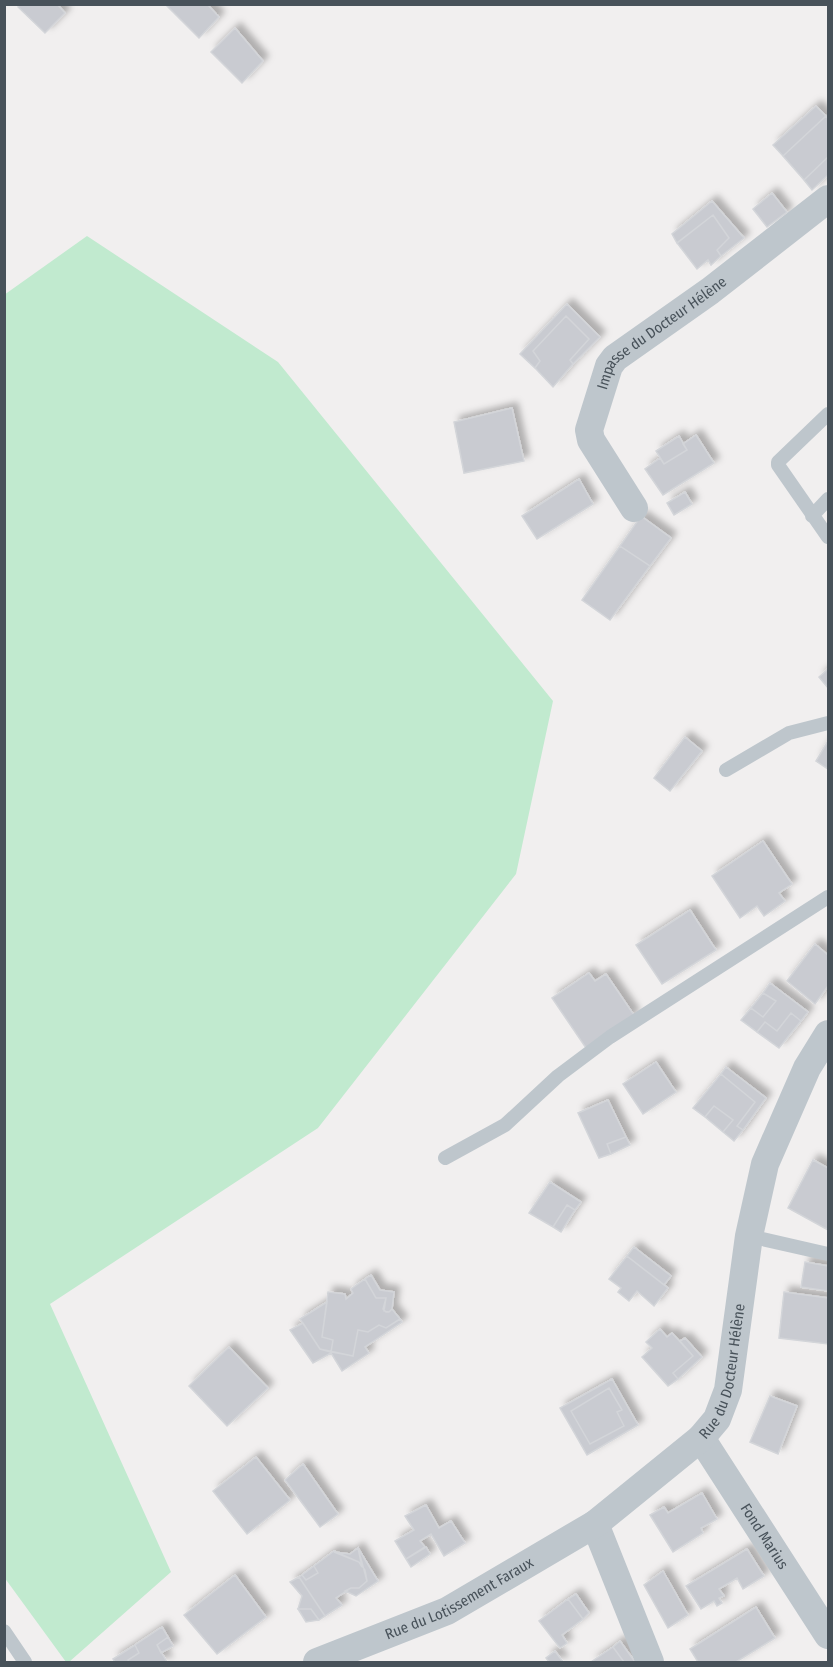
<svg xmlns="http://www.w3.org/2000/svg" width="833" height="1667" font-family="'Fira Sans Condensed',sans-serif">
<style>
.green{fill:#c1eacf}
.building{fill:#c9cbd1;stroke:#d3d5d9;stroke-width:1.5;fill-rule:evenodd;filter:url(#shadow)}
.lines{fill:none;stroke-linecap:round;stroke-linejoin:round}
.service{stroke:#bec6cc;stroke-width:14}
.minor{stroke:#bec6cc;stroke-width:28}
.labels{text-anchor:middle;stroke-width:5;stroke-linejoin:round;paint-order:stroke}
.street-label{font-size:15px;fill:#48525a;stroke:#fff}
</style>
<defs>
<filter id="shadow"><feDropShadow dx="5.5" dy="-5.5" stdDeviation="3" flood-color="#0004"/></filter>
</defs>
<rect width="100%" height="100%" fill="#f1efef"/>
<path class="green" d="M87,236L278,362L553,701L516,874L318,1128L50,1304L171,1572L69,1662H66L4,1577V295Z"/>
<path class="building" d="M20,4H57L65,13L45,33L18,7Z
M165,4H207L219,17L199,38Z
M235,28L263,61L242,83L211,52Z
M816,106L826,116L783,156L773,145Z
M826,116L828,119V157L804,180L783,156Z
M828,157V175L812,190L804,180Z
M772,193L787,212L767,227L753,209Z
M712,201L744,238L721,256L717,250L729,238L713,215L677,243L672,234Z
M713,215L729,238L717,250L721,256L711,265L708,260L697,269L677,243Z
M567,304L600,337L573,364L570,360L589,339L566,316L533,351L540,361L535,368L520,354Z
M566,316L589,339L570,360L573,364L553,387L535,368L540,361L533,351Z
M512,408L524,461L464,473L454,422Z
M696,435L714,463L663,495L645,469L660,458L664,464L687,450L683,444Z
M679,436L687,450L664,464L656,451Z
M579,479L593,504L537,539L522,516Z
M685,492L692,504L674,515L667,503Z
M641,516L671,538L650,566L620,546Z
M620,546L650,566L610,620L582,600Z
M828,669V688L819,677Z
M685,737L702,751L670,791L654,778Z
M828,741V769L816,761Z
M763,841L792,884L779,893L785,901L764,916L757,906L740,918L712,876Z
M690,910L716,950L662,984L636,945Z
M815,944L828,955V986L815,1004L787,981Z
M589,973L595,981L606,974L634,1015L586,1048L552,998Z
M770,983L808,1012L801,1021L791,1013L777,1031L765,1022L757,1032L741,1020L751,1008L763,1017L776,1001L763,993Z
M763,993L776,1001L763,1017L751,1008Z
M791,1013L801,1021L779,1048L757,1032L765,1022L777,1031Z
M656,1062L676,1092L643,1114L623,1084Z
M726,1067L766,1098L743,1130L737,1126L755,1102L721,1074Z
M721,1074L755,1102L737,1126L743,1130L734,1141L723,1132L733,1120L714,1106L705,1117L693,1108Z
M608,1100L626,1137L607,1144L611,1154L599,1158L578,1113Z
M714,1106L733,1120L723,1132L705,1117Z
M626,1137L630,1145L611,1154L607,1144Z
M813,1160L828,1168V1230L788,1208Z
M550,1182L581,1202L575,1210L567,1205L553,1227L529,1213Z
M567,1205L575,1210L561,1232L553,1227Z
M634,1247L671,1276L664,1285L627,1256Z
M627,1256L668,1288L654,1306L637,1291L629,1301L618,1292L621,1288L609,1279Z
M805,1262L828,1266V1291L801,1287Z
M371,1275L380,1290L394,1292L392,1309L389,1312H386L383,1309L386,1298H376L365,1279Z
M365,1279L376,1298H386L384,1311L389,1312L392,1309L400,1319L386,1328L379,1325L368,1332L358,1330L353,1356L331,1352L333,1340L322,1337L328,1292L345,1294L346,1299L353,1293L351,1289Z
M784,1292L828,1298V1344L779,1338Z
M327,1302L322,1337L333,1340L331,1352L320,1349L300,1319Z
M400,1319L402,1322L365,1347L369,1353L342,1371L331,1353L313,1363L290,1330L303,1323L320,1349L353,1356L358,1330L368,1332L379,1325L386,1328Z
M660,1329L667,1337L672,1333L693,1356L673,1373L678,1379L668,1386L642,1357L652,1348L646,1342Z
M685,1338L702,1357L678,1379L673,1373L693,1356L680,1341Z
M229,1347L268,1388L227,1426L189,1386Z
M612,1379L638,1425L587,1455L560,1408ZM609,1388L622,1410L617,1412L624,1426L590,1444L571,1411Z
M609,1388L622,1410L617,1412L624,1426L590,1444L571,1411Z
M770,1396L797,1406L778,1454L750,1442Z
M256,1457L290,1500L247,1534L213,1491Z
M303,1464L338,1514L320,1527L285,1480Z
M702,1493L717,1519L701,1528L703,1533L673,1552L650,1515L664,1507L668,1513Z
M426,1505L439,1528L451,1521L465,1543L444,1556L431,1534L420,1541L425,1547L406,1559L395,1541L414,1530L405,1516Z
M426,1547L430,1554L411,1567L406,1559Z
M358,1548L378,1581L356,1596L345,1591L351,1588H359L367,1581Z
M358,1548L362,1567L359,1562L334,1552L350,1554Z
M747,1549L764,1576L743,1589L737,1578L719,1589L724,1596L719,1598L722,1603L717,1606L714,1601L701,1609L686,1586Z
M334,1551L359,1562L365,1570L367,1581L359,1588H351L336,1598L342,1605L325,1616L299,1577L302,1575L306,1580L318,1573L314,1566Z
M314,1566L318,1573L306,1580L302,1575Z
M663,1571L688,1615L668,1628L644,1585Z
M235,1575L266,1617L217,1654L184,1615Z
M299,1577L325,1616L319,1620L311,1609H298L302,1596L290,1582Z
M576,1594L589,1613L583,1619L568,1599Z
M568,1599L583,1619L562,1635L567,1643L560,1648L539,1621Z
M756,1607L775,1638L736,1662H698L690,1649Z
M298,1609H311L319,1620L306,1622Z
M162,1627L168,1637L157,1645L167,1662H129L128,1660L139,1653L135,1645Z
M168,1637L173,1646L161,1653L157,1645Z
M620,1641L635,1662H624L613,1647Z
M135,1645L139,1653L128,1660L129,1662H115L113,1659Z
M613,1647L624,1662H591Z
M555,1651L563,1662H549L546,1658Z"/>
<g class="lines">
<path class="service" d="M828,414L778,462V465L828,537
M812,516L828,499
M726,770L789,733L828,723
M445,1158L505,1125L558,1076L610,1037L828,897
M749,1236L828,1254
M4,1631L25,1662"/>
<g class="minor">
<path id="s1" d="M634,508L591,440L589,430L609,366L615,358L710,291L828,199"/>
<path id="s2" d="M701,1438L828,1635"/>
<path d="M595,1524L650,1662"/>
<path id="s3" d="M317,1662L447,1611L595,1524L701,1438L717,1419L728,1390L749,1236L765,1164L807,1068L828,1034"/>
</g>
</g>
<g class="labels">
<g class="street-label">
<text dy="5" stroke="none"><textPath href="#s1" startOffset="218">Impasse du Docteur Hélène</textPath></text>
<text dy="5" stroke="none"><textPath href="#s3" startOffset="520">Rue du Docteur Hélène</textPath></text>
<text dy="5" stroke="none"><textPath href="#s2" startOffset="117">Fond Marius</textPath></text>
<text dy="5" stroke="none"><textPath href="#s3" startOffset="156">Rue du Lotissement Faraux</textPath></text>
</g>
</g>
<rect width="833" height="1667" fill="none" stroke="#48525a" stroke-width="12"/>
</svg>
